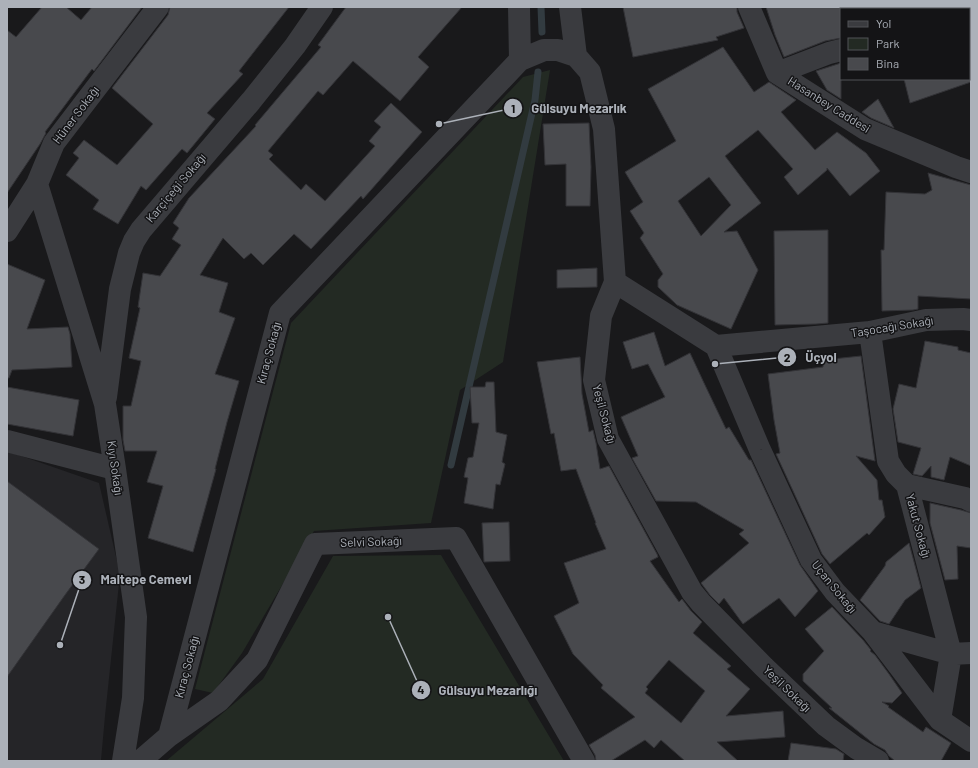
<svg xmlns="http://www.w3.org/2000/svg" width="978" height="768" font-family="Barlow,sans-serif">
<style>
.built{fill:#252528}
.green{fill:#232a23}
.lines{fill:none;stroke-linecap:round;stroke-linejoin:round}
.stream{stroke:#323b40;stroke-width:7}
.building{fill:#48494d;stroke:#333337;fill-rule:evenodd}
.street{stroke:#3a3b3f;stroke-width:22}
.labels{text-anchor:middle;stroke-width:3;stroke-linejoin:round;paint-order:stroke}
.street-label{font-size:12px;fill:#acb1b9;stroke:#141416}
.leader{fill:none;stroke:#acb1b9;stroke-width:1.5}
.callout-dot{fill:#acb1b9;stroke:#141416;stroke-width:1.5}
.mark-label{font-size:12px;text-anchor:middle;font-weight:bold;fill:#111}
.callout-label{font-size:13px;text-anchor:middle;font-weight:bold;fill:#acb1b9;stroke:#141416;stroke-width:3;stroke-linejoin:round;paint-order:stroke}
</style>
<rect width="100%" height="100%" fill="#19191b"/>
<path class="built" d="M7,451L99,483L120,574L105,716L101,760L100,761H7Z"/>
<path class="green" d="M550,70L503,362L460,390L431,523L314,531L242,653L213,693L195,689L291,323L523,77Z
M441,555L564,761H166L263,679L333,556Z"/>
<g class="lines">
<path class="stream" d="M541,7L542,32
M451,465L535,100L538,72"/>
</g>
<path class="building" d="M42,7H66L81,20L92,7H142L94,71L92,69L45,132L46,133L40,144L7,193V30L16,37Z
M170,7H289L239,71L243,74L207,113L215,119L187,153L182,149L146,190L141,186L118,224L93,209L99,200L66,175L79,158L73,153L84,140L117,165L153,124L112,88L168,15Z
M346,7H462L418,57L429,67L400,101L353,61L323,95L318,91L268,151L273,155L269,159L301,190L306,184L325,201L375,146L369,141L381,127L374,121L391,103L422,132L363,199L361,196L311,249L294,234L263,265L251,253L244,259L223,238L200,275L228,283L219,312L235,318L215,374L239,381L227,422L215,469H216L193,552L148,538L163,486L147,482L157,451H125L123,440V406H131L141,361L129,358L140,308L138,307L143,273L160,276L181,245L172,239L179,228L173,223L189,198L256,126L255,125L321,47L318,45Z
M623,7H737V12L744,28L716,37L718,40L633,57Z
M766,7H841V38L825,41L784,57L775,35Z
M723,47L754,92L769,82L796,100L781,112L815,150L837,132L866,153L880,171L850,196L827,168V170L798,195L784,177L793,169L758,130L725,156L761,203L724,232L737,231L758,270L731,329L677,305L658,287V280L663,274L640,238L644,233L630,211L643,202L625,172L676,141L648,89ZM709,177L731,205L701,236L678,201Z
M841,63V99L827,90L816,71Z
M904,79H971V82L910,103Z
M878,99L894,128L871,118L862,112Z
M589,123L591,167L590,206H566V164L545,165L543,124Z
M928,173L971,185V299L918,296V309L913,310L882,311L881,250H884L886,192L925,194L932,190Z
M828,230V323L816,324L775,325L774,231Z
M7,264L45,280L27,329L68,327L70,334L72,367L12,370L9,378H7Z
M597,268V287L557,288V270Z
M654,332L665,366L690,353L704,383L726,429L729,427L749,460H751L800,565L818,591L795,617L779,598L743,624L724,598L719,604L710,595L701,583L749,543L739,534L744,530L696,502L656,501L632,458L638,456L621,417L665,397L648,364L632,369L623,342Z
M925,341L958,347V350L971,353V466L950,457L944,480L931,477V466L922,476L913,474L921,448L898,442L893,409L899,384L916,388Z
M861,356L875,461L856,456L877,480L879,500H882L885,517L869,535L867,533L830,564L822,554L776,454L780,453L774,420L768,374L823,367V360Z
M580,357L582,394L589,432L593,430L596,443L600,469L609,466L657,554L658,557L650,561L679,602L682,599L691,611L702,622L693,633L731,666L727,669L750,689L726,716L783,711L785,737L717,742L738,761H685L661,740L654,748L645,740L611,761H596L595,755L589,745L635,717L601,688L603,685L573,654L554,616L579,603L564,563L606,549L595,523H596L576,469L561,471L554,433L551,434L537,362ZM669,660L705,691L681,723L645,693L648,689L646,687Z
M486,382H494L496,432L507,435L502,462L505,464L500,485L496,484L493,509L464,503L468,478L464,477L468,458L473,457L479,423H472L470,387H485Z
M7,387L79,400L73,436L7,424Z
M7,481L99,549L65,595L7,677Z
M930,503L961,510L971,513V548L957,546L958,579L945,580L930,523Z
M509,522L510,561L484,562L482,523Z
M909,543L921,588L905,600L889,624L880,621L860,600L885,566L886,562Z
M832,607L863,640L871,650L870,651L875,655L889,674L902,693L892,703L882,702L889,706L888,707L923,732L926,727L951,743L941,761H895L889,756L885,750L874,744L829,708H832L803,681V674L824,651L805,629Z
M791,743L836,749L844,754L843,761H788Z"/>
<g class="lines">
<path class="street" d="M570,7L576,56
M749,7L777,73L865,129L956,167L971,172
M969,31H971
M520,60L544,50H558L576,56L590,72L604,129L615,282L601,316L594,380L608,439L692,592L701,603L764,667L826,726L856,748L878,761
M777,73L829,53L841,50
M37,184L105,404L115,469L136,617L133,698L123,761
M7,231L37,184L54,143L158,7
M615,282L716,346L870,332L926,320L963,319L971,320
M870,332L888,461L896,474L907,485L951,654L971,653
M716,346L760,450L811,560L835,592L873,632L951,654L940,720L971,741
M106,397L120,289L129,253L134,241L141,230L251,101L295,46L322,7
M7,441L115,469
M907,485L965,498L971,501
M873,632L940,720
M169,736L280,313L520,60L519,7
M140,761L169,736L219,701L257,660L315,544L456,538L584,761"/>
</g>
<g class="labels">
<g class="street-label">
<text transform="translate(829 105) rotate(32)" y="4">Hasanbey Caddesi</text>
<text transform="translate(76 115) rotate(-53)" y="4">Hüner Sokağı</text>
<text transform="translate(176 188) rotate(-50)" y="4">Karçiçeği Sokağı</text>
<text transform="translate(892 327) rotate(-9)" y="4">Taşocağı Sokağı</text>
<text transform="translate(269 353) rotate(-75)" y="4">Kıraç Sokağı</text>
<text transform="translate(604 414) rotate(75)" y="4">Yeşil Sokağı</text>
<text transform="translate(115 468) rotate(82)" y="4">Kıyı Sokağı</text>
<text transform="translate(918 526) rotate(75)" y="4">Yakut Sokağı</text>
<text transform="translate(371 542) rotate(-2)" y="4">Selvi Sokağı</text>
<text transform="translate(834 587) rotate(51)" y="4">Uçan Sokağı</text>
<text transform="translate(187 667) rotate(-75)" y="4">Kıraç Sokağı</text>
<text transform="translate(787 689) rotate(44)" y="4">Yeşil Sokağı</text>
</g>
</g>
<path class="leader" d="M439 124L513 108M715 364L787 357M60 645L82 580M388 617L421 690"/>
<g class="callout-dot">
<circle cx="439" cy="124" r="4"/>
<circle cx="715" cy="364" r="4"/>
<circle cx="60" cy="645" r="4"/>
<circle cx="388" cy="617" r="4"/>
<circle cx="513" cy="108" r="10"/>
<circle cx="787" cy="357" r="10"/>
<circle cx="82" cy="580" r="10"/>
<circle cx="421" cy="690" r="10"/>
</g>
<g class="mark-label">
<text x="513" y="113">1</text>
<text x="787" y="362">2</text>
<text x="82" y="584">3</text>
<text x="421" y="694">4</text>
</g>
<g class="callout-label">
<text x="579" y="113">Gülsuyu Mezarlık</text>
<text x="821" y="362">Üçyol</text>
<text x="146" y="584">Maltepe Cemevi</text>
<text x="488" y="695">Gülsuyu Mezarlığı</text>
</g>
<rect width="978" height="768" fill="none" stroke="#acb1b9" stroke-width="16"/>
<rect x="840" y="8" width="130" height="72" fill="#141416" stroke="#515357"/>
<rect x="848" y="21" width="20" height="6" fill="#3a3b3f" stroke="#515357"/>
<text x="876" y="28" font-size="12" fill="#acb1b9">Yol</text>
<rect x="848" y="38" width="20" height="12" fill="#232a23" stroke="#515357"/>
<text x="876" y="48" font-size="12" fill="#acb1b9">Park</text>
<rect x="848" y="58" width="20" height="12" fill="#48494d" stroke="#515357"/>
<text x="876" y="68" font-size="12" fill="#acb1b9">Bina</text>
</svg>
